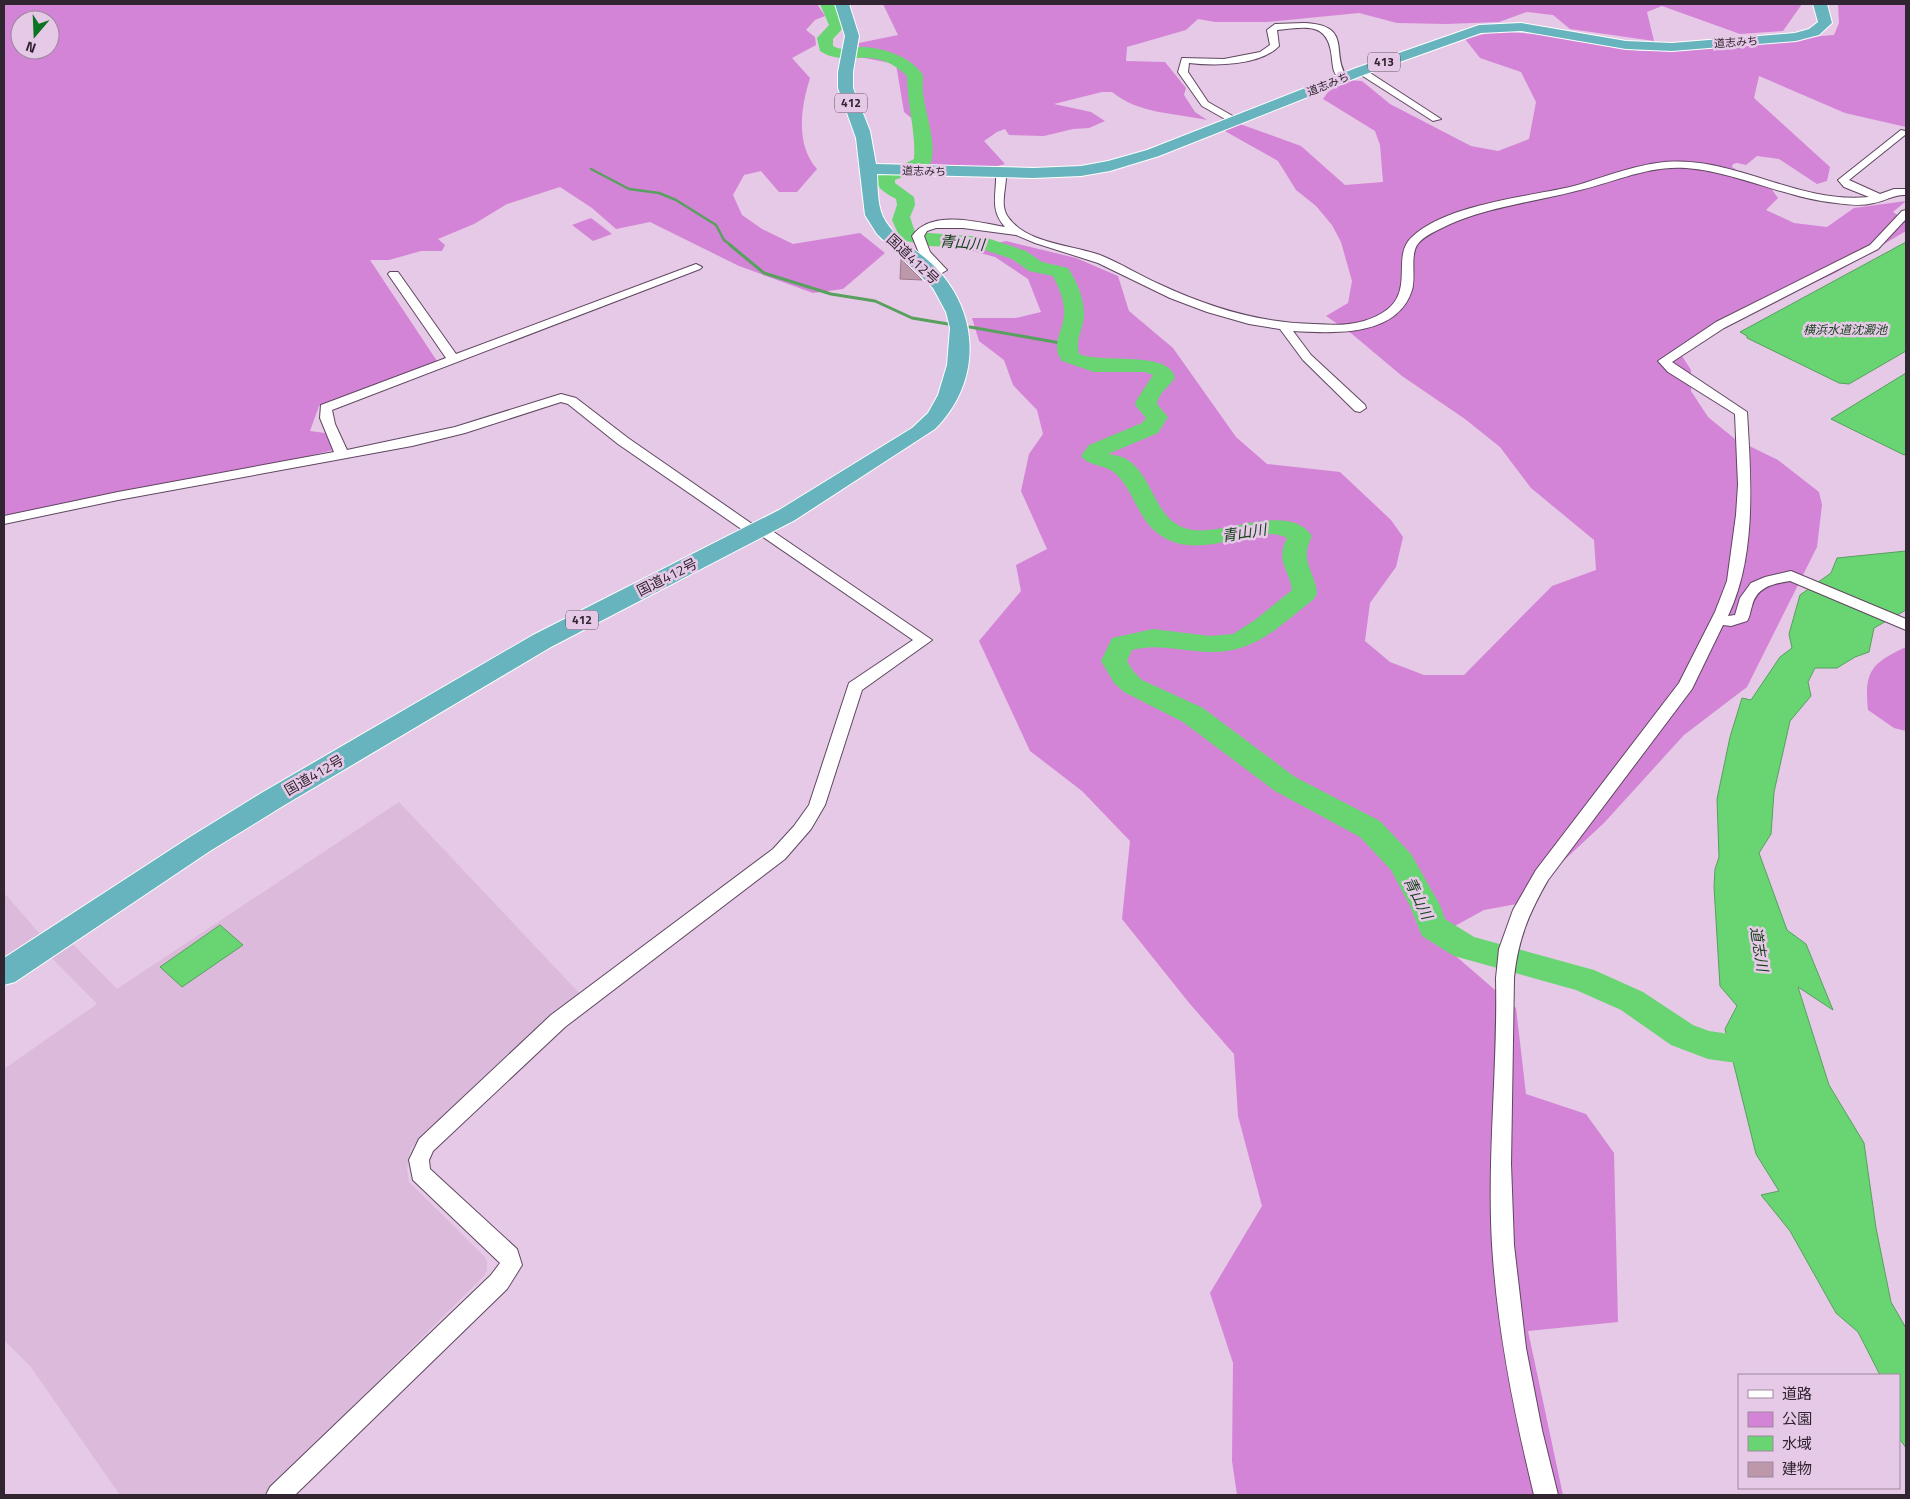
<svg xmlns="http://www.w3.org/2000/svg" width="1910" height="1499" font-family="'Titillium Web','Noto Sans JP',sans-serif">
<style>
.built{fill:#dbbadc}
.green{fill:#d384d6;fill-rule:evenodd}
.water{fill:#68d572;stroke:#57a05e}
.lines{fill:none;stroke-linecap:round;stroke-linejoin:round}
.stream-far1{stroke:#57a05e;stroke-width:2.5}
.stream{stroke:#57a05e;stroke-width:3}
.river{fill:#68d572;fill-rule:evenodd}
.building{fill:#bd98ab;stroke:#9c798c}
.minor-casing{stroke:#5f4760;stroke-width:2}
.trunk-casing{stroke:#fff;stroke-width:2}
.minor{fill:#fff;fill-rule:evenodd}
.trunk{fill:#68b4be;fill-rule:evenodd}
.labels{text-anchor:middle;stroke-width:5;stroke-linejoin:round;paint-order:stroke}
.far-street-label{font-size:11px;fill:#302531;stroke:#e6c9e6}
.shield{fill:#e6c9e6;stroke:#675667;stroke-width:1}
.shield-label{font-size:12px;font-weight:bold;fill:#302531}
.far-water-label{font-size:12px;font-style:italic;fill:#18431d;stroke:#e6c9e6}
.street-label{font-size:14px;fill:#302531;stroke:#e6c9e6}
.water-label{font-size:15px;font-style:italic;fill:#18431d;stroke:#e6c9e6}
</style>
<rect width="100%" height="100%" fill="#e6c9e6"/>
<path class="built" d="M399,802L580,994L552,1015L415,1143L410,1151L407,1169L409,1182L484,1256L487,1262V1270L484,1276L263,1495H120L30,1366L4,1340V1069L97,1004L51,957L72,943L117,989Z
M4,893L40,934L4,960Z"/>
<path class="green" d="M4,4H817L825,16L815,20L806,30L815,37L816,45L792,58L810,78C801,107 795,144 817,169L797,192H779L761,171L744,175L733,195L742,215L762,229L793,244L860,233L885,253L843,289L813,293L739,266L650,222L616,229L592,208L560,187L507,204L474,224L438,239L445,245L442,251H421L389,260H370L437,361L319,406L310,431L325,433L333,450L289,461L4,516ZM20,20H50V50H20Z
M883,4H1802L1783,31L1740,34L1662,6L1647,12L1654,41L1570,29L1553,15L1527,12L1499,22L1446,24L1397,23L1359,13L1267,22H1215L1198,19L1186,30L1127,47L1126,61L1165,62L1186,88L1184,95L1195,112L1207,120C1175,113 1139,114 1112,92H1102L1054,104L1091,112L1105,121L1089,128L1073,129L1044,136L1009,135L1005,129L997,132L984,141L1005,164L994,167L926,164V130L904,112L896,64L859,57V43L898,35Z
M1838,4H1906V127L1845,113L1759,76L1754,98L1830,167L1827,181L1817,184L1779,159L1757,156L1746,165L1737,163L1733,164L1732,167L1737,170L1727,176L1770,187L1778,198L1766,210L1794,223L1827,227L1854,208L1906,201L1893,212L1906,221V231L1835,273L1713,330L1703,340L1682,356L1691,370V391L1708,417L1735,439L1778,460L1819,492L1822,505L1817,547L1747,687L1684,735L1604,823L1517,904L1484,910L1453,927L1415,921L1516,1008L1526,1094L1586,1114L1614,1153L1618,1322L1528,1331L1563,1495H1237L1232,1461L1233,1363L1210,1293L1262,1206L1238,1116L1234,1054L1190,1004L1122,919L1130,841L1082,791L1030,751L979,641L1021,591L1016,565L1047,549L1021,491L1029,454L1043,434L1037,410L1013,385L1004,360L979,341L972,318H1016L1041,312L1028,279L995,257L969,250L1006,241L1076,258L1118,276L1129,311L1173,348L1236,437L1267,464L1340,472L1391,520L1403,537L1396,567L1370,603L1365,641L1390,662L1424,675H1464L1552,586L1596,570L1594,540L1531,488L1500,447L1465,419L1402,376L1352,334L1326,316L1348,303L1352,281L1341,242L1332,225L1316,206L1296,190L1278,161L1223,130L1240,124L1301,146L1345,185L1383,182L1380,145L1375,131L1323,99L1328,92L1347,80L1362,81L1390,104L1471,146L1498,151L1529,139L1536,102L1521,72L1480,58L1465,39L1496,31L1548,35L1640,51L1834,35L1839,23Z
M591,218L612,234L593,241L572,225Z
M1906,647V731L1894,728L1868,710C1864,672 1871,663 1906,647Z"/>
<path class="water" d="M1906,242V351L1849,384L1839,383L1747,338V336L1740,332Z
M1906,373V454L1904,455L1831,419Z
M1906,551V610L1874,628L1869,652L1855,657L1837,668H1815L1808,682L1811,696L1790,721L1774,792L1771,834L1759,853L1787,930L1806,944L1833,1010L1798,987L1829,1085L1864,1143L1876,1228L1891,1302L1906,1328V1448L1899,1438V1375H1880L1858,1332L1836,1313L1790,1231L1761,1195L1779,1191L1756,1154L1725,1029L1737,1006L1720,986L1714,887L1715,869L1719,857L1717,799L1730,737L1742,698L1751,700L1780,657L1792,648L1789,634L1800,595L1831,573L1837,558Z
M220,925L243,945L182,987L160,967Z"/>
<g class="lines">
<path class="stream-far1" d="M591,169L629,189L659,193L676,200L716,225L724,240L732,246"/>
<path class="stream" d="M730,245L764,273L831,294L875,301L912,318L948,324
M970,327L1066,344"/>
<path class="river" d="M820,4H834L845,26L833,39V46C841,51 851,48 860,47C882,47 910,56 923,75C923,83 922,91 924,99C926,116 939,151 929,166L895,180V183L914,197L915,205L910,217L915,232L984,237L1026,251L1042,262L1068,268C1078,283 1087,305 1083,323C1080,335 1076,341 1079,354C1102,364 1170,350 1175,378C1168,388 1159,392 1157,404L1168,417L1158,433L1108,454C1114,455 1121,456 1126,459C1154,475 1154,521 1188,529C1222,538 1288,500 1312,536C1299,562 1314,568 1317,593L1314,599C1274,630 1251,658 1196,651C1175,649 1153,644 1132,650L1127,661L1133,671L1142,680L1203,708L1295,777L1380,821L1411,854L1440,905L1445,919L1474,937L1594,970L1643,992L1693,1025L1709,1031L1766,1039L1778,1043L1782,1053L1778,1063L1766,1067L1708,1059L1671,1045L1621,1010L1576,990L1454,956L1422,936L1410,906L1391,870L1360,837L1275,791L1183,722L1124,692L1114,683L1101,661L1112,638L1153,629L1210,636L1233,634L1255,620L1292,590C1289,568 1275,562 1287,538C1255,521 1198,567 1156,532C1138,517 1133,491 1117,475C1107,464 1089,467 1081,456L1089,445L1142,423L1146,418L1135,405L1136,401L1153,375L1145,372H1094L1062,361C1050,345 1063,332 1064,315C1065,301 1059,288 1053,276L1029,271L1012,259L982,249L930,246L901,240L892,220L897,205L896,199C886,193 870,186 880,172L892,170L914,159C916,131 907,104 907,76C872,43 847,69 820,51L817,38L829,25Z"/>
</g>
<path class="building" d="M901,259L922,280L900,279Z"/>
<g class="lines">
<defs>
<path id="minor" d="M1304,23C1355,25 1329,55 1348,78L1346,80H1340C1333,73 1333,68 1332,59C1329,21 1307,27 1277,30L1279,46C1260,66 1214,66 1189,63L1188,72L1208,102L1238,119V123H1232L1202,106L1178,72L1182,58L1224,59L1260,52L1270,45L1267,30L1275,24Z
M1358,69H1364L1441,119L1433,121L1358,73Z
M1901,130L1905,131V135L1849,180L1880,194L1894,189H1906V195C1895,194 1885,201 1874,203C1862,206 1849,205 1836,203C1785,198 1737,172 1686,168C1648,165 1612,183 1576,191C1533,202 1488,207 1448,225C1438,230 1423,236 1417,245C1410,257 1416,276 1412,290C1397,338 1332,333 1293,331L1311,355L1365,405L1366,408L1360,412L1355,411L1303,360L1280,329L1249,324L1207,312L1170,298L1098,263L1035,243L1016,235L963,228H936L927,231L924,236L930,252L947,270L937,276H929L927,274L934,269L919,253L912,236C931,209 977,222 1005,227C989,209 997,194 996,173L1001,170L1006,173C1007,187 999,205 1008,217C1027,244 1072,245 1100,255C1120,263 1139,275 1159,284C1208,307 1259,323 1314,324C1331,325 1347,326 1364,321C1425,302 1387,260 1412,237C1447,204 1528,197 1574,186C1602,178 1628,167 1657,163C1730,152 1796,205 1869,197L1844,187L1838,180Z
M1906,210V219L1878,249L1724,328L1672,362L1747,412C1751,478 1757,555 1728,616L1735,615L1740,598L1751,583L1765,577L1791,571L1906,619V630L1790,581C1772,584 1757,587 1752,606C1750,612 1750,617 1747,621L1731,626L1723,625L1692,689L1548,880C1529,913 1518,939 1514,978L1511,1164L1514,1245L1526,1348L1542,1430L1558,1495H1534C1514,1413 1497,1329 1492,1244C1487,1155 1498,1067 1496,978L1499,949L1513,910L1536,870L1679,683L1715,612L1727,581L1736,515L1738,485L1735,414L1668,372L1658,361L1716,322L1870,245L1902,211Z
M696,264L702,267L700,269L332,410L335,424L347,450L455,427L561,394L576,398L628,438L755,526H765L932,640L862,690L825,805L811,829L785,859L565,1027L433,1151L429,1160L430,1169L517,1249L522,1265L507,1289L295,1495H266L270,1487L491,1275L500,1263L413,1180L409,1160L419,1139L551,1015L773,849L794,826L809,805L849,683L913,640L760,535H750L618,444L568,404L561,402L465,433L412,446L118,500L4,524V516L118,492L334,452L320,418L321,405L446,358L388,274L390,272H398L456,354Z"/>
<path id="trunk" d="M835,4H849L859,36L853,72V88L870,131L876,164L1033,168L1081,166L1108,161L1147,150L1356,68L1479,25L1521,23L1626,41L1672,43L1795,33L1809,29L1818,22L1813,4H1827L1832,23L1819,35L1796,41L1672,51L1626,49L1521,31L1481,33L1366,74L1159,156L1110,171L1081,176L1033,178L877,174C878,190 877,209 886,222C898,241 921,252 936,268C981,315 981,383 935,429L795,520L551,647L283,806L210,851L15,982L4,985V958L190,837L263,792L533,635L779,510L912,428L928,413L938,395L947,365L950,328L946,312L933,288L877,234L865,215L856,138L838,88V72L845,36Z"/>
</defs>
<use href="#minor" class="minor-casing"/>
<use href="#trunk" class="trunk-casing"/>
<use href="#minor" class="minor"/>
<use href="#trunk" class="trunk"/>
</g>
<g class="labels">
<g class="far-street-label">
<text transform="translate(1736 42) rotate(-4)" y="4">道志みち</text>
<text transform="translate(1328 84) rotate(-22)" y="4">道志みち</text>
<text transform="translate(924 171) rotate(1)" y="4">道志みち</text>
</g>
<g class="shield">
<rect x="1368" y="52.5" width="32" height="19" rx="4"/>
<rect x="835" y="93.5" width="32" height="19" rx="4"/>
<rect x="566" y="610.5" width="32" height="19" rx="4"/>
</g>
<g class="shield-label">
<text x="1384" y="66">413</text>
<text x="851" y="107">412</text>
<text x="582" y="624">412</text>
</g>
<g class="far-water-label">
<text x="1845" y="334">横浜水道沈澱池</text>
</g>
<g class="street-label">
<text transform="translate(913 259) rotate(43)" y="5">国道412号</text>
<text transform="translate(667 577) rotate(-27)" y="5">国道412号</text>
<text transform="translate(314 775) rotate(-30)" y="5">国道412号</text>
</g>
<g class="water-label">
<text transform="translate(962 243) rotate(5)" y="5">青山川</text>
<text transform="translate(1244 533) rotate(-9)" y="5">青山川</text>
<text transform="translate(1418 898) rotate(64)" y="5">青山川</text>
<text transform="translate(1759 949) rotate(81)" y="5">道志川</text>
</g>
</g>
<rect width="1910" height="1499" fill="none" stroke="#302531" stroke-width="10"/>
<rect x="1738" y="1374" width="162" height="115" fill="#e6c9e6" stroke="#9d879e"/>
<rect x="1748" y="1390" width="25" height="8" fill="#ffffff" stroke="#9d879e"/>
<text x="1782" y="1399" font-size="15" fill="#302531">道路</text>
<rect x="1748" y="1412" width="25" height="15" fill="#d384d6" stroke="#9d879e"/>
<text x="1782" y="1424" font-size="15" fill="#302531">公園</text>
<rect x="1748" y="1436" width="25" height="15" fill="#68d572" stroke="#9d879e"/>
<text x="1782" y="1449" font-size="15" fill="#302531">水域</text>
<rect x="1748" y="1462" width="25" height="15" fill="#bd98ab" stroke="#9d879e"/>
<text x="1782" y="1474" font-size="15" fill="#302531">建物</text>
<g transform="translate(35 35) rotate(199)"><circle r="24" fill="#e6c9e6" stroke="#9d879e"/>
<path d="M0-4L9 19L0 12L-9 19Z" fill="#0c7323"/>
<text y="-8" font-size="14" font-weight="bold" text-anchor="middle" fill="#302531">N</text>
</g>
</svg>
